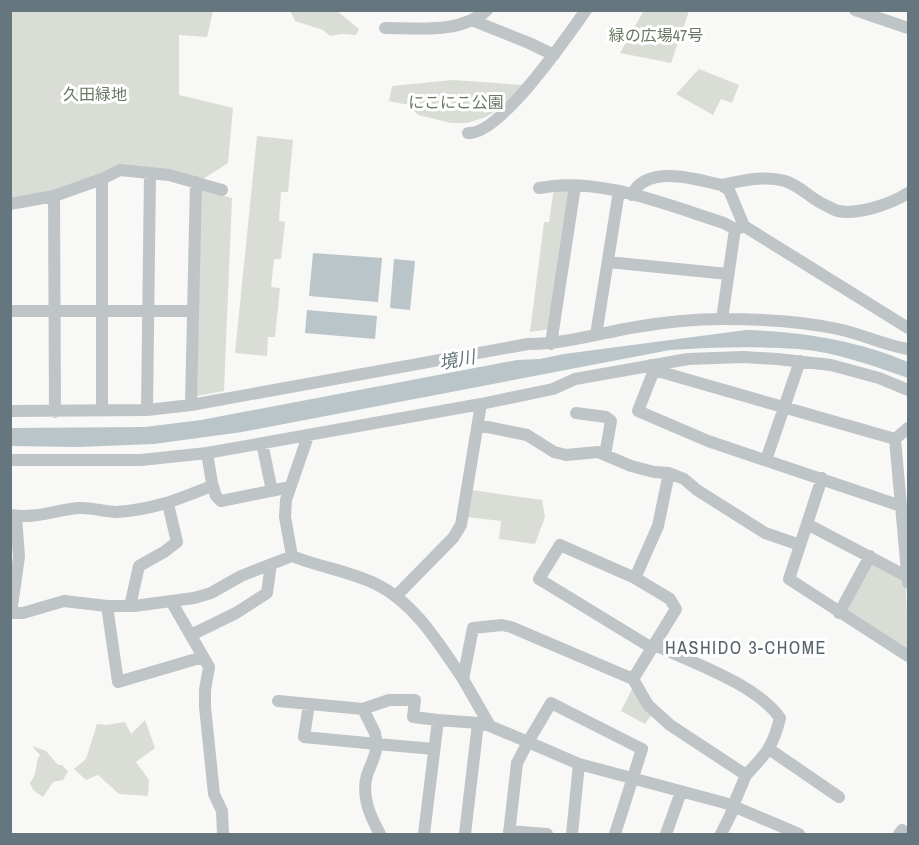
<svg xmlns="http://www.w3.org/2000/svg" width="919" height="845" font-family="'Archivo Narrow','Noto Sans JP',sans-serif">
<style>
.green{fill:#d9ddd5}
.water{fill:#b9c5c9}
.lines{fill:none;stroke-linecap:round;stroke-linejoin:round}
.minor{stroke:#bfc4c7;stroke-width:12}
.labels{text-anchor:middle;stroke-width:6;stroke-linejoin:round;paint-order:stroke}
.park-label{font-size:16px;fill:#687864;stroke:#fff}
.water-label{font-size:18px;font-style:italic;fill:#607479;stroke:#fff}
.neighbourhood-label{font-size:18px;letter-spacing:1.5px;fill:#57636b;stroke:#fff}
</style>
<rect width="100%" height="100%" fill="#f8f8f6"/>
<path class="green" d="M644,10L689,11L671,63L620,53Z
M11,11H213L207,37L179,35V95L233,108L228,163L203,179L128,172L11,200Z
M290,11H337L359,29L356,35L342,34L330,36L323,30L295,21Z
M699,69L739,85L732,103L721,99L713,115L676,94Z
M453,80L523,85L505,105L486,117L467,123H451L418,115L409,105L389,101L392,86Z
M257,136L293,140L288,192H281L279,221L285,222L281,259H274L271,287L280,288L275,337H268L267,356L235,353Z
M554,188H572L550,329L530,332L544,222H549Z
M201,190L232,198L224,391L197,396Z
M472,490L542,500L545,517L535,544L499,539L501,521L468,517Z
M869,563L902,576L906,584L908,653L847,613L846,608Z
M633,687L652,714L645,724L621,711Z
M145,720L155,748L136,762L149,780L148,796L119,794L98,775L86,780L74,769L86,759L97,724L107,725L125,722L131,734Z
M32,746L46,751L58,765H62L68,771L63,780L53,782L43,797L33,790L30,783C39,771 34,763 40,755Z"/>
<path class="water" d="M313,253L382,258L378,302L309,296Z
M394,259L415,261L410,310L390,308Z
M307,310L377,316L375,339L305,333Z
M746,330C803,332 856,340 908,362V378C874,366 835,352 798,349C755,346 713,347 670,350L242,432L154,444L78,447L11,446V428L145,427L201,420L517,360L540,359L564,354Z"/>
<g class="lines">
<path class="minor" d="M855,10L908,28
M474,21L529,43L554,55
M385,28C418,28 461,34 487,10
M468,133C500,135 567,37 586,10
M102,179V410
M721,185C742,181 764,175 785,181C800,186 808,196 821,203C826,205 832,209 838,211C858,215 891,204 908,193
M539,188C599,176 667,205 724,223L735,229
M632,195C646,164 696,179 721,185L729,190L744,226L908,328
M54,196L55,412
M10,204L54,196L102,179L120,170L169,175L222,190
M608,262L728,274
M10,311H193
M722,319L735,229L743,227
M596,335L619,191
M551,344L575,186
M651,365L654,370L895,439
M654,370L638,411L708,441L901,506
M191,405L196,182
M147,410L150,173
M10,411L147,410L191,405L528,344C565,344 600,333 636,327C665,322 695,319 723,319C761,319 801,321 838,329C862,334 884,345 908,349
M576,413L606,417L611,421L605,455
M478,425L527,435L554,452L566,455L598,452L631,466L654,472L669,473L684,479L697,490L765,533L800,545
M308,436L286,500L285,517L292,556C319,567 349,571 376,584C415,603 439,644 463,679
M895,439L908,583
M895,439L908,428
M262,443L272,491
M10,460H141L207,453L481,404L553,389L575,379L688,359L743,357L777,359L831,365L879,378L908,390
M766,460L800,361
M822,478L789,579L908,656
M212,483L216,496L221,501L290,487
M10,515C37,519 54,510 79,508C91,507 104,512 116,512C151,510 177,500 209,487L212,483L207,453
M807,524L908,577
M396,596L453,538L461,525L481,404
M171,601L209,667L205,690V707L214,794L222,811L223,834
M107,606L118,682L203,657
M130,606L139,566L164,552L177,542L168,504
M10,613H23L64,601L107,606H134L194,598L211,593L241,576L292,556
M11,613L19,557L16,516
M839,613L870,556
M191,635L236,613L267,593L271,564
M655,645C693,663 756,684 780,718C773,747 766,754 746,775
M652,648L539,579L560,545L635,578L658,526L669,473
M633,679L676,609L670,599L635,578
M278,701L363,709L389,700H415L413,717L438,720
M309,704L304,737L377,744L375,733L363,709
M769,749L839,797
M509,831L547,834
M380,834C370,816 361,796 367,775C371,764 376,756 377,744L434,749
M424,834L438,720L478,723
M465,834L478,723L485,725
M509,834L517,763L528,742L490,726L463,679L473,628L502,625L511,627L633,679L648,705L670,725L746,775L733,806L799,834
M572,834L579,764
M615,834L642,749L551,703L528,742L579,764L725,803L733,806L731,814L721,834
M666,834L681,792
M899,834L902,830"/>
</g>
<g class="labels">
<g class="park-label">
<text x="656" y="41">緑の広場47号</text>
<text x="95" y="100">久田緑地</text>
<text x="456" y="108">にこにこ公園</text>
</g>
<g class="water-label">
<text transform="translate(457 360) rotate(-11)" y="6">境川</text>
</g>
<g class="neighbourhood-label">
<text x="746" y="654">HASHIDO 3-CHOME</text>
</g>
</g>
<rect width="919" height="845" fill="none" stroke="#65767f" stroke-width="24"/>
</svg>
